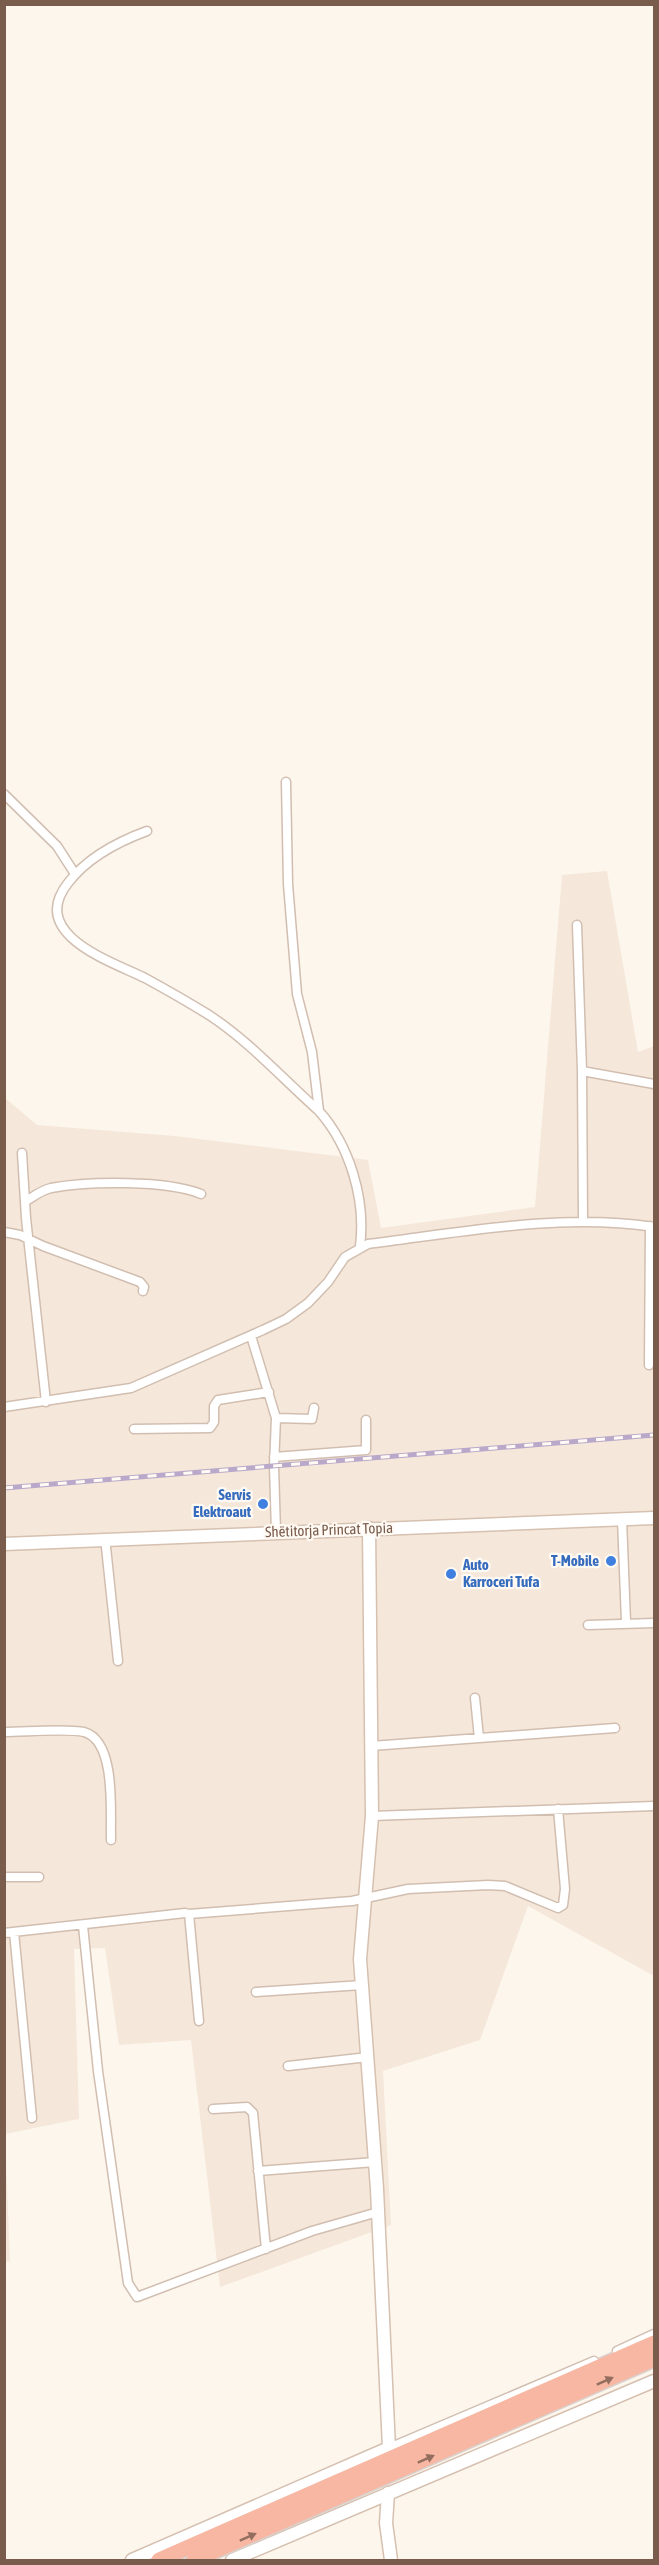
<svg xmlns="http://www.w3.org/2000/svg" width="659" height="2565" font-family="'Asap Condensed',sans-serif">
<style>
.residential{fill:#f5e8da}
.lines{fill:none;stroke-linecap:round;stroke-linejoin:round}
.street-casing{stroke:#d1beb0;stroke-width:11}
.secondary-casing{stroke:#d6c0b0;stroke-width:15}
.highway-casing{stroke:#dad1cd;stroke-width:18}
.street{stroke:#fff;stroke-width:8}
.secondary{stroke:#fff;stroke-width:12}
.highway{stroke:#f7b7a3;stroke-width:15}
.rail-casing{stroke:#b9a8c9;stroke-width:5}
.rail{stroke:#fffaf3;stroke-width:3;stroke-dasharray:9;stroke-linecap:butt}
.oneway{fill:#936e5e}
.shop-dot{fill:#3f7fe0;stroke:#fffaf3;stroke-width:2}
.labels{text-anchor:middle;stroke-width:4.5;stroke-linejoin:round;paint-order:stroke}
.shop-label{font-size:15px;font-weight:bold;fill:#366cbe;stroke:#fffaf3;text-anchor:end}
.street-label{font-size:15px;fill:#7a5c4d;stroke:#fffaf3}
</style>
<rect width="100%" height="100%" fill="#fdf6ec"/>
<path class="residential" d="M607,871L638,1052L654,1046V1976L528,1906L480,2040L383,2071L391,2225L220,2287L191,2040L119,2045L105,1948L74,1949L79,2119L5,2134L10,2262L5,2261L4,1097L37,1125L175,1136L368,1160L381,1228L535,1207L562,875Z"/>
<g class="lines">
<defs>
<path id="street" d="M286,782L288,884L297,994L312,1052L319,1111
M4,794L57,846L75,874
M147,831C117,842 87,858 68,883C27,935 113,962 145,978C167,990 188,1002 209,1015C250,1042 283,1079 319,1111C350,1146 366,1200 360,1246
M577,925L582,1071L583,1221
M582,1071L654,1084
M22,1153L26,1218L46,1402
M26,1201C34,1196 42,1190 51,1188C88,1181 167,1180 201,1194
M4,1232L20,1235L43,1246L140,1282L144,1287L143,1291
M251,1336L276,1418L274,1466L276,1532
M649,1365L650,1226
M4,1407L131,1388L263,1330L286,1319L308,1303L328,1282L345,1257L368,1244C463,1232 559,1213 654,1227
M276,1418L312,1419L314,1408
M134,1429L210,1428L214,1422V1406L218,1400L269,1392
M274,1457L366,1450V1420
M622,1519L626,1622
M106,1547L118,1661
M588,1625L654,1623
M475,1698L479,1738
M4,1732C25,1732 66,1728 84,1732C117,1741 110,1814 111,1840
M371,1746L615,1728
M372,1816L654,1806
M4,1877H39
M189,1914L352,1901L408,1889L488,1885L505,1886L558,1908L563,1905L565,1889L558,1809
M83,1926L98,2071L128,2283L137,2297L312,2231L378,2212
M14,1932L32,2118
M4,1933L185,1913L189,1914L199,2021
M256,1992L362,1985
M288,2066L368,2057
M213,2109L247,2107L253,2113L266,2249
M258,2171L375,2162
M617,2351L654,2334
M389,2448L594,2361"/>
<path id="secondary" d="M4,1544L654,1518
M388,2493L386,2523L391,2560
M132,2560L389,2448L377,2189L360,1959L372,1816L369,1528
M232,2560L654,2381"/>
<path id="highway" d="M159,2560L654,2343
M194,2560L654,2359"/>
</defs>
<use href="#street" class="street-casing"/>
<use href="#secondary" class="secondary-casing"/>
<use href="#highway" class="highway-casing"/>
<use href="#street" class="street"/>
<use href="#secondary" class="secondary"/>
<use href="#highway" class="highway"/>
<defs>
<path id="rail" d="M4,1488L654,1435"/>
</defs>
<use href="#rail" class="rail-casing"/>
<use href="#rail" class="rail"/>
</g>
<defs><path id="oneway-solid" d="M-6-.8H1V-3.2L6.5 0L1 3.2V.8H-6Z" transform="scale(1.5)"/></defs>
<g class="oneway">
<use href="#oneway-solid" transform="translate(605 2381) rotate(-24)"/>
<use href="#oneway-solid" transform="translate(426 2459) rotate(-24)"/>
<use href="#oneway-solid" transform="translate(248 2537) rotate(-24)"/>
</g>
<g class="shop-dot">
<circle cx="263" cy="1504" r="6"/>
<circle cx="611" cy="1561" r="6"/>
<circle cx="451" cy="1574" r="6"/>
</g>
<g class="labels">
<g class="shop-label">
<text x="251" y="1500">Servis<tspan x="251" dy="17">Elektroaut</tspan></text>
<text x="599" y="1566">T-Mobile</text>
<text x="463" y="1570" text-anchor="start">Auto<tspan x="463" dy="17">Karroceri Tufa</tspan></text>
</g>
<g class="street-label">
<text transform="translate(329 1530) rotate(-2)" y="5">Shëtitorja Princat Topia</text>
</g>
</g>
<rect width="659" height="2565" fill="none" stroke="#7a5c4d" stroke-width="12"/>
</svg>
